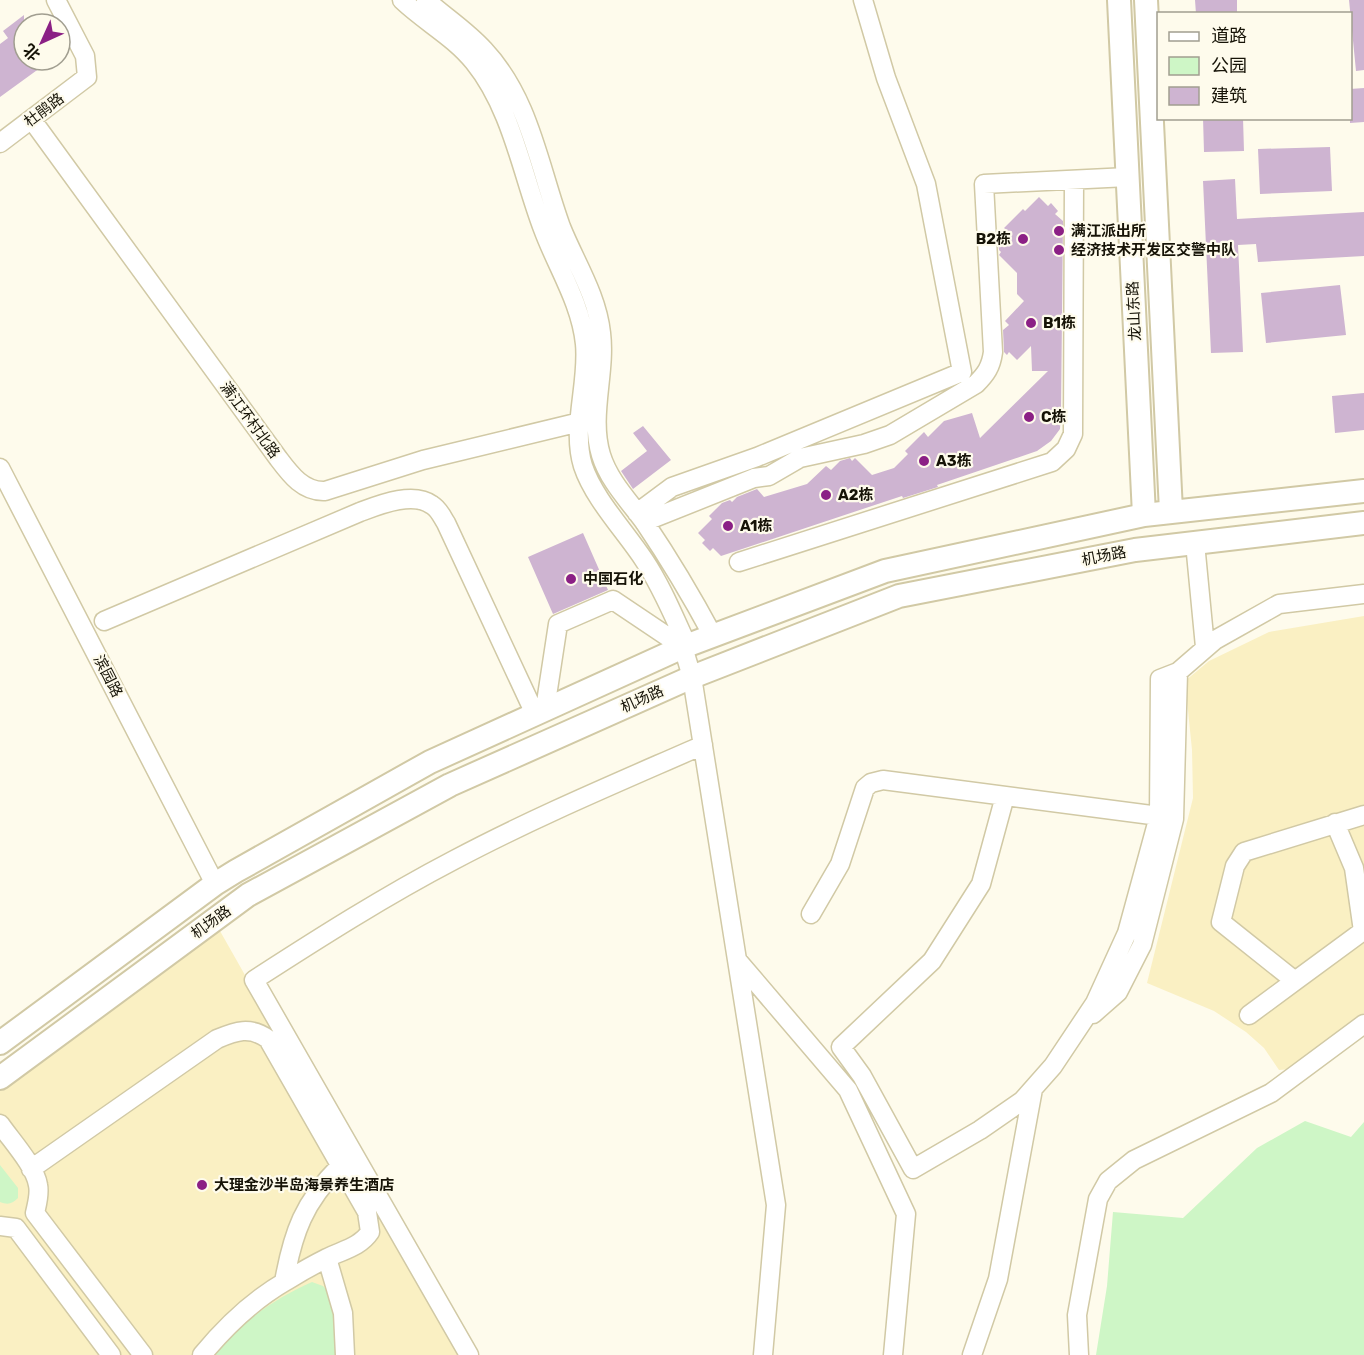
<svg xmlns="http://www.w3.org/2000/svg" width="1364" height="1355" font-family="Rubik,'Noto Sans SC',sans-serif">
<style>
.built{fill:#faf0c3}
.green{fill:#cef6c6}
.building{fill:#ceb4d1}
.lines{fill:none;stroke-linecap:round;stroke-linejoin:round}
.minor-casing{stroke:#d1c9a5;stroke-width:21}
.major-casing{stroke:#d1c9a5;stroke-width:26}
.minor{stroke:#fff;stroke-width:18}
.major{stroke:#fff;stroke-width:22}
.poi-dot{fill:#8b2085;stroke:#fefbec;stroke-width:2}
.labels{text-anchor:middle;stroke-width:4.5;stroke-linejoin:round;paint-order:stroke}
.street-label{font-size:15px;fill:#161307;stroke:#fefbec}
.poi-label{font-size:15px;font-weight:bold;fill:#161307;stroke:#fefbec;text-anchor:start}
</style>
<rect width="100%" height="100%" fill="#fefbec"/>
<path class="built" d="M1364,616V1013L1291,1069L1279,1070L1264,1048L1246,1032L1214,1011L1147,983L1193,798L1192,750L1185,681L1209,661L1269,632Z
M220,931L460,1355H0V1088Z"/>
<path class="green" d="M1305,1121L1351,1137L1364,1122V1355H1096L1107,1286L1113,1212L1183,1218L1257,1148Z
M0,1165L18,1188V1198C12,1204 8,1205 0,1202Z
M312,1282L323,1286L334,1298L338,1355H214C240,1322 274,1299 312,1282Z"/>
<path class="building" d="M1195,0H1237V14H1196Z
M1349,0H1364V70L1356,71Z
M24,15V60H51L0,97V44L8,38L3,31Z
M1364,88V122L1350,123V89Z
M1203,118H1243L1244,151L1204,152Z
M1330,147L1332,191L1260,194L1258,149Z
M1235,179L1237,219L1364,212V256L1258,262L1256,244L1238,245L1243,352L1211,353L1203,181Z
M1039,197L1048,206L1051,203L1058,211L1055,214L1063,221L1061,412L1060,429L1051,441L1037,451L937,485L938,487L903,498L902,496L721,556L713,548L710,551L702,543L705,540L698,533L712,519L709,516L722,503L730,500L732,502L737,497L757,489L764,497L807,484L826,466L831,470L840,461L850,458L852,461L855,458L872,475L894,468L908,454L905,451L924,432L928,437L944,421L972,413L980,438L1048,371H1032L1031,346L1017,360L1009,352L1007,355L1004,352L1003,330L1009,325L1005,321L1024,301L1017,294V273L999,255L1001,252L999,250L998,242L1008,232L1004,228L1023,209L1025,211Z
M1340,285L1346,335L1266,343L1261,293Z
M1364,393V430L1335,433L1332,396Z
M643,426L671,460L633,489L621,471L647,451L633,433Z
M583,533L608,590L553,614L528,557Z"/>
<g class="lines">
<defs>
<path id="minor" d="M402,0C425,22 454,37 474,62C512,109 522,174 543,229C557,267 581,303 585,344C589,383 571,428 583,466C594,499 625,531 644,560C662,587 674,617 687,645
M426,0C445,17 467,31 484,50C530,99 539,167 561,227C575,262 597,295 601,333C606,373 589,416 601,455C609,481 629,501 645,523C670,560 692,597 713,636
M32,120L278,458C290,474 303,492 325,491L423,460L580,422
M0,143L87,77L85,56L56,0
M0,468L215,884
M637,513L672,487L757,457L962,372L926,184L886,78L863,0
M644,522L754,478L769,476L800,458L864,444L890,435L976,384C986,374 991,367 993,352L984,184L1128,177
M1195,543L1205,647
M739,562L1052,462L1066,449L1073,434L1074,180
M104,621L360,512C379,505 413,491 432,505C439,509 442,517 446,523L535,714
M545,709L558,624L613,600L683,647L692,677L776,1205L763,1355
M1005,796L981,884L932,961L841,1047L862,1076L913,1169L980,1130L1022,1101L1053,1066L1095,1003L1127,933L1159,816
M811,914L840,864L865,788L871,783L883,780L1159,816L1160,679L1178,672L1215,640L1279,604L1364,594
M738,961L848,1090L906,1214L893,1355
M1295,981L1363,931L1354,868L1335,823
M1093,1014L1118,992L1142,945L1174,819L1178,672
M1249,1015L1295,981L1221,922L1235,866L1244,852L1364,815
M0,1124C11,1140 35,1166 38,1185C40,1194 37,1204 35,1213L143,1355
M31,1169L217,1039C236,1031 250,1026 268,1039L367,1212L370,1232C360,1247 343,1250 327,1258C313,1265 299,1273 286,1281C255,1299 225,1327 202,1355
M0,1226L16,1228L111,1355
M327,1258L343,1313L345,1355
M284,1282C293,1232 304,1202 340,1166
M469,1355L254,980C319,938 385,896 454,860C535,817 619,782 703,745
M972,1355L998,1279L1033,1089
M1079,1355L1077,1315L1098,1199L1108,1181L1134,1160L1271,1093L1364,1024"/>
<path id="major" d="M1119,0L1144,515
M1146,0L1171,511
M0,1043L215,884L236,871L430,762L683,647L885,571L1144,515L1364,491
M0,1078L248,895L450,785L692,677L899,596L1135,550L1364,523"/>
</defs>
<use href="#minor" class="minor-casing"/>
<use href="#major" class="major-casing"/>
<use href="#minor" class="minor"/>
<use href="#major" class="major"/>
</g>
<g class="poi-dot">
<circle cx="1059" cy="231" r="6"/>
<circle cx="1023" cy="239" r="6"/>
<circle cx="1059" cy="250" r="6"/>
<circle cx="1031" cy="323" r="6"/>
<circle cx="1029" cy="417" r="6"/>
<circle cx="924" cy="461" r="6"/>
<circle cx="826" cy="495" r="6"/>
<circle cx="728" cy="526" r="6"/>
<circle cx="571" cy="579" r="6"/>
<circle cx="202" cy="1185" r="6"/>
</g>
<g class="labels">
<g class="street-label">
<text transform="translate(44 110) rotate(-37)" y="5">杜鹃路</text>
<text transform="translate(1134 311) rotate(-93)" y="5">龙山东路</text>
<text transform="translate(250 420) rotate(54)" y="5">满江环村北路</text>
<text transform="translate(1104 556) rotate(-11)" y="5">机场路</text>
<text transform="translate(108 676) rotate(63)" y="5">滨园路</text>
<text transform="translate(642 699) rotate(-24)" y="5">机场路</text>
<text transform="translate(211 922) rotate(-36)" y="5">机场路</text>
</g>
<g class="poi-label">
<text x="1071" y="236">满江派出所</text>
<text x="1011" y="244" text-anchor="end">B2栋</text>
<text x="1071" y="255">经济技术开发区交警中队</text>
<text x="1043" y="328">B1栋</text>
<text x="1041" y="422">C栋</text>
<text x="936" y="466">A3栋</text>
<text x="838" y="500">A2栋</text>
<text x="740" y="531">A1栋</text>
<text x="583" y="584">中国石化</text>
<text x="214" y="1190">大理金沙半岛海景养生酒店</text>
</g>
</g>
<rect x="1157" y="12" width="195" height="108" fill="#fefbec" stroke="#a19e90" stroke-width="1.5"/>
<rect x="1169" y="32" width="30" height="9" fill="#ffffff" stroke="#a19e90" stroke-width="1.5"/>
<text x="1211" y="42" font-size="18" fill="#161307">道路</text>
<rect x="1169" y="57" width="30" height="18" fill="#cef6c6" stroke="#a19e90" stroke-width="1.5"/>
<text x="1211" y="72" font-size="18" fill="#161307">公园</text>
<rect x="1169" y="87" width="30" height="18" fill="#ceb4d1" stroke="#a19e90" stroke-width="1.5"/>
<text x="1211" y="102" font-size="18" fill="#161307">建筑</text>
<g transform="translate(42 42) rotate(225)"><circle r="28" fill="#fefbec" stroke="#a19e90" stroke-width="1.5"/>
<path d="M0-4.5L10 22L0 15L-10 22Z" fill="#8b2085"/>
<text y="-9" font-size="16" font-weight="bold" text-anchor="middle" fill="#161307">北</text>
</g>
</svg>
